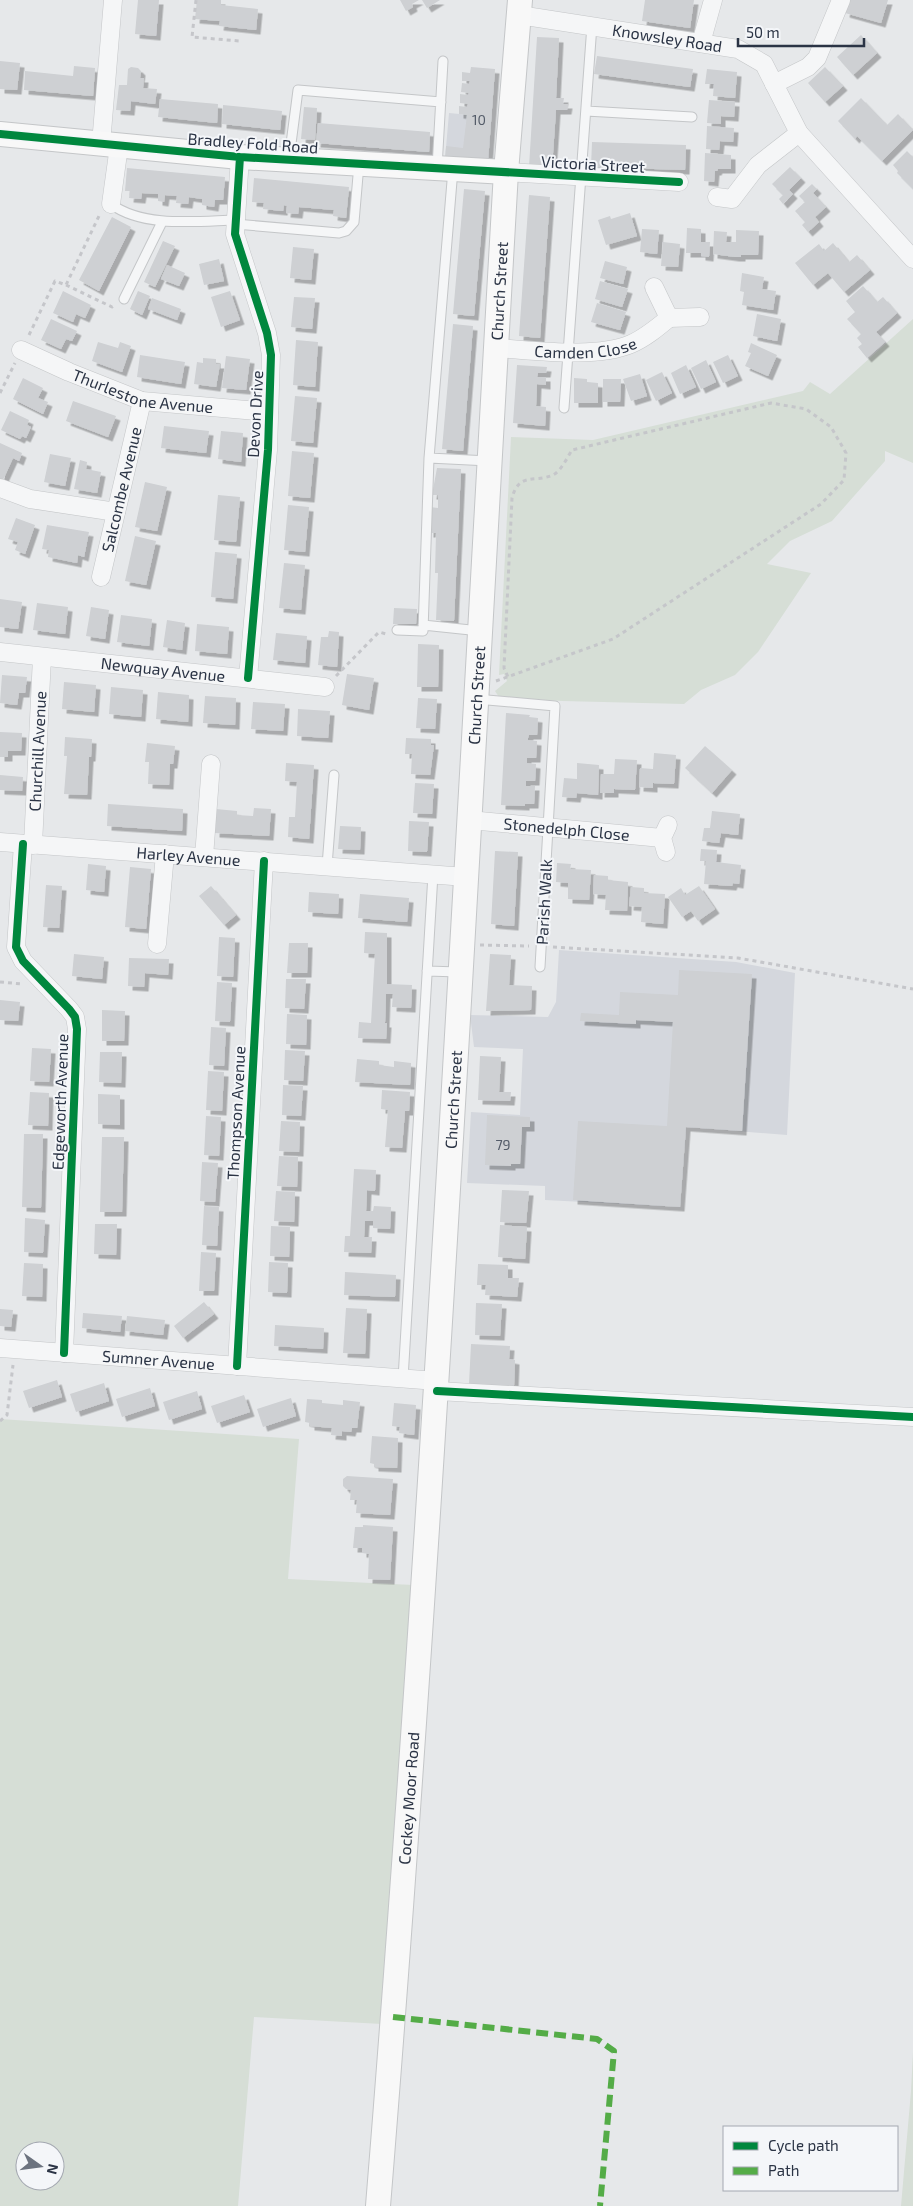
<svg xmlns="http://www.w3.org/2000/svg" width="913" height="2206" font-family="'Exo 2',sans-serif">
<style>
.built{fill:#d4d7dd}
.green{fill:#d6ded6;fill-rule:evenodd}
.building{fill:#ced0d3;filter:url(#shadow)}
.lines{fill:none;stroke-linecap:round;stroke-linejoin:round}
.lane-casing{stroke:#c4c6c8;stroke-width:11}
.street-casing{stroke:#c4c6c8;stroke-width:19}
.secondary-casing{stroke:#c4c6c8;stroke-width:26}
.path{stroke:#c5c6ca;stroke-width:3;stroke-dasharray:4 4;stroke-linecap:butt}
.lane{stroke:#f5f6f7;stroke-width:9}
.street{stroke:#f5f6f7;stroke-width:18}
.secondary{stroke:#f8f8f8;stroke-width:24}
.quiet{stroke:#54ac47;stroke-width:6;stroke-dasharray:12 6;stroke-linecap:butt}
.cycleway-casing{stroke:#f4f6f9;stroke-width:11}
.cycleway{stroke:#00873e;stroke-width:8}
.labels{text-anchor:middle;stroke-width:4;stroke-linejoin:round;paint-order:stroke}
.number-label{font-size:14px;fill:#545c69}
.street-label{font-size:16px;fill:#2b3445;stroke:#f4f6f9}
</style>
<defs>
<filter id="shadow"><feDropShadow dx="4.5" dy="4.5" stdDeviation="0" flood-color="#0004"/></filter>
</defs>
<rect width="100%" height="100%" fill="#e6e8ea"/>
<path class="built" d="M449,113L491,117L488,162L445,159Z
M559,950L736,962L795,973L787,1135L686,1127L680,1207L545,1200V1186L467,1183L471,1112L520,1115L523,1049L474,1047L470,1015L548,1017L556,1002Z"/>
<path class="green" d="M913,319V463L885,451V461L832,521L790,541L767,564L811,573L758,652L735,675L701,690L684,704L562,701L499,697L495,691L507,681L504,674L499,675L511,437L593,440L803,391L810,382L830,394Z
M0,1419L299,1439L288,1579L413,1585L382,2024L254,2017L238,2206H0ZM25,2151H55V2181H25Z
M913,2052V2206H901L911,2091Z"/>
<path class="building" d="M138,0H159L156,36L135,34Z
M197,0H221V5L258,9L256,30L219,26L220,21L195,19Z
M400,0H419L412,4L413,7L406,11Z
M422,0H440L427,8Z
M645,0H694L690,28L642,21Z
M848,0H888L881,23L845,13Z
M861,35L877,53L853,75L837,57Z
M537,37L559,38L556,98H564L563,104H568L567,110H556L552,168L529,167Z
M597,56L693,69L690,87L594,74Z
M0,61L20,63L17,90L0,89Z
M74,66L95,68L93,96L24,90L25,71L73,76Z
M131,67L138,68L141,71L140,78H144L143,88L157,89L155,104L131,101L130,111L116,110L119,85H127L128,69Z
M471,67L495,69L488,162L445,159L446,146L463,148L467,115L459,114V106L467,107L468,104L460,103V94L468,95L469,93L461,92L462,83L469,84L470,81H462V72L470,73Z
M825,67L843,86L825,102L808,83Z
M707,69L737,72L735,98L713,96L714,84H705Z
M861,98L887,125L898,114L913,130L882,161L857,136L855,139L838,121Z
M160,99L218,104L217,123L158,117Z
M709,100L735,102L734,117L721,116V124L707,123Z
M223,105L282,111L280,130L222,124Z
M304,107L317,108L315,140L301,139Z
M318,123L430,132L429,152L316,143Z
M707,126L734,128L733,142L720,141L719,150L706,149Z
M592,142L686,145L685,170L591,167Z
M907,151L913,157V189L897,173L898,171L893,165Z
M705,153L731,155V169H718L717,171H715L714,182L704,181Z
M790,167L801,178L789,190L793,194L783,204L779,199L783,195L772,184Z
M127,168L225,177L223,200H215L214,207L202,205V199L189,197L188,204L176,203L177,196L165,195L164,202L158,201V194L142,193L141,199L129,198L130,191H125Z
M254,178L349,187L346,218L333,216L334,210L299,207L298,214L286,213L287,206L284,205L283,211L263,209L264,203L252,202Z
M812,184L817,189L813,193L826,207L815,217L819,222L808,232L802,225L805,222L795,211L805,202L799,196Z
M464,189L485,191L474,316L453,314Z
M529,195L550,197L540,338L519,336Z
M630,213L637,236L606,245L598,220L610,216L611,219Z
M112,217L131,227L99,291L79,280Z
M687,228L701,229V242H710L709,257L701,256V253H686Z
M642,229L659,230L657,254L640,252Z
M736,230L759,231L758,255H741V257H735L713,254L714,231L727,232L726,242H736Z
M163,241L175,246L155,287L144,282Z
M663,242L680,244L678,267L661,266Z
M833,243L849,262L857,255L870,270L844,292L828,273L813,285L795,263L819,244L824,251Z
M293,247L314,249L311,280L290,278Z
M219,259L224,281L204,285L199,264Z
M605,261L627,267L623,284L600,278Z
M167,265L185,273L179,286L161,279Z
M742,273L764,277L762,289L776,291L773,310L742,305L744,292L740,291Z
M600,281L628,289L622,307L595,299Z
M863,286L877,302L883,297L897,313L876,332L885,342L867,358L858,347L862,344L857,338L861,334L847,319L855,312L846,301Z
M63,291L91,305L85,318L76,314L73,322L53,313Z
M138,291L150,296L142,315L130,309Z
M230,291L240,320L221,327L211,297Z
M294,297L315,298L312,329L291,327Z
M152,298L181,309L177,320L148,309Z
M597,303L626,312L620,330L591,322Z
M757,314L781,319L777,341L753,336Z
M51,319L77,331L72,341L66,339L61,349L41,340Z
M453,324L473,326L463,451L442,449Z
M296,340L318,342L315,387L293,385Z
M98,342L118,348L120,342L131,346L122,372L92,361Z
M751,343L777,355L768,376L745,366L751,353L748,352Z
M140,355L185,362L181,384L137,377Z
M728,355L738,376L723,383L713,362Z
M226,356L250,359L246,390L222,388Z
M203,358L216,359V364H220L216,387L194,384L197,362L203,363Z
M706,360L716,382L701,389L691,368Z
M517,365L547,367L546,373H538L537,377H546V385L537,384L536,406L546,407L545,426L513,423Z
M686,365L696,387L680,394L671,373Z
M662,372L672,393L656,401L646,380Z
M640,374L647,396L631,401L623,379Z
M23,378L43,388L38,398L48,402L43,414L13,399Z
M574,378L587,379V382L598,383V403H574Z
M603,379H621L620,402H603Z
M295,396L317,398L313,443L291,441Z
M73,401L116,416L108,437L66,421Z
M10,411L29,420L27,425L31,427L26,438L22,436L20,439L1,430Z
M164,426L209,431L206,453L161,448Z
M221,431L243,433L241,462L218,459Z
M0,443L22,453L19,461L13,458L3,480L0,479Z
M292,451L314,453L310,498L288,496Z
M50,454L71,458L65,486L44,482Z
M80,460L87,462L86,469L101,472L97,493L74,489Z
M437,468L461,469L454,621L436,620L438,573H435L436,533H429L430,507L438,508V495H432Z
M145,482L167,487L157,531L135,527Z
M218,495L240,497L236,542L214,540Z
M288,505L309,507L305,552L284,550Z
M16,518L35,525L25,554L15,550L18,542L8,539Z
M47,525L89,532L84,557L78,555L77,563L48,557L49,550L42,549Z
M135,536L156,541L146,585L125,581Z
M215,552L237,554L233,599L211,597Z
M284,563L305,565L301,610L279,608Z
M0,599L22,602L18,629L0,627Z
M37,603L68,607L65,634L33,630Z
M91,607L109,610L105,639L86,636Z
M394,608L417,609L416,624H393Z
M121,615L152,619L149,646L117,642Z
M167,620L185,623L182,650L163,647Z
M197,624L229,627L227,654L195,651Z
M329,631L339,632L337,667L318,665L321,637H328Z
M276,633L307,636L305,663L273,660Z
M418,644L439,645L438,687H417Z
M347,674L374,678L369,710L342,705Z
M2,675L27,677L25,693H19L17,705L0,703Z
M64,682L96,685L94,712L62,709Z
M111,687L143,690L141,717L109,714Z
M158,692L189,695L188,722L156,719Z
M205,696L236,698L235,725L203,723Z
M418,698L437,699L435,729L416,728Z
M253,702L285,704L283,731L251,729Z
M298,709L330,711L328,738L297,736Z
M506,713L530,715L529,717L538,718L537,735H529L528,738V740L537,741L536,758H527V763L536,764L535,781H526V786H535L534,804H525V806L501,805Z
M0,732L22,733L21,751H8V757H0Z
M65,737L92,739L91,757H89L87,795L64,794L67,756H64Z
M406,738L431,739V745H434L430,775L411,774L412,754H405Z
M147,743L175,746L173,764H170L169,785L148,784L149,762H145Z
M705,746L732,770L712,793L685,768Z
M654,753L676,755L674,784L653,783V788L639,787L640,768L653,769Z
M615,759L637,760L635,790L614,789V793H600L601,774H614Z
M286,763L314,765L309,839L288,837L289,817H295L297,782L285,781Z
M577,763L599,765L598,795L577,793L576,798L562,797L564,778L577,779Z
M0,775L23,777L22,791L0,790Z
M415,783L434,784L432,814L413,813Z
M108,804L183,809L182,831L107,826Z
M254,808L271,809L269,836L215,833L216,809L237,811V815L253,816Z
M712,811L740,814L738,835L721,833L719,843L702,841L704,828H710Z
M409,821L429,822L427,852L408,851Z
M340,826L361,827L360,850L338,849Z
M701,849L717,850L716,862L741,865L739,884L733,883L732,886L704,884L706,861H700Z
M495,851L518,852L514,926L491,924Z
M557,863L571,864L570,869L591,870L589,900L568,899V883L556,882Z
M88,864L106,866L104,892L86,890Z
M130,867L151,869L146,929L125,927Z
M594,875L608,876V880L628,882L627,911L605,910L606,895L593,894Z
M46,885L62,886L59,928L43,927Z
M211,886L236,915L224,925L199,896Z
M699,886L715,909L698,921L691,911L682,917L668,897L681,888L685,895Z
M631,887L644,888V893L665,894L663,924L641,922L642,907L629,906Z
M309,892L339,894L338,914L308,912Z
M360,894L409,898L407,922L358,918Z
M365,932L387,933V984L412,985L411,1008L392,1007L393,994H386L385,1023H387L386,1039L358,1038L359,1022L371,1023L375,954L364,953Z
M219,937L235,938L233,977L217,976Z
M289,943H308L307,973H287Z
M74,954L104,957L102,979L72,976Z
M490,954L511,955L509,985L532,986L531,1010L486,1011Z
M129,958L169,959L168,975L145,973L144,987L128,986Z
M679,970L752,974L742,1131L686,1127L680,1207L573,1200L578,1121L667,1126L673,1022L636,1020V1024L580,1021L581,1013L619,1015L620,992L678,995Z
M286,979H306L304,1009L285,1008Z
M217,982L232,983L230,1022L215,1021Z
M0,1000L20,1002L18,1021L0,1020Z
M102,1010L125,1011L124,1041H102Z
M287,1014L307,1015L306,1045L286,1044Z
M211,1027L226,1028L224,1066L209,1065Z
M32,1048L51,1049L49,1082L30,1081Z
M285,1050L305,1051L303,1081L284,1080Z
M100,1052H122L121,1083L99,1082Z
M480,1056L501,1057L499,1092H511L510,1101L478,1100Z
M357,1059L379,1061V1065L394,1067V1061L411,1063L410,1085L355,1082Z
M208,1071L224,1072L222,1111L206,1110Z
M283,1085L303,1086L301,1116L282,1115Z
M382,1090L410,1092L409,1111H405L402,1148L385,1147L388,1110L381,1109Z
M30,1092L49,1093L48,1126L28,1125Z
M98,1094L120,1095V1125L98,1124Z
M487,1115L530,1117V1127H522L520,1164H511V1166L485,1165Z
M206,1116L221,1117L219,1156L204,1155Z
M281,1121L300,1122L299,1152L279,1151Z
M24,1134H43L41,1208L22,1207Z
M102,1137H124L122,1212H100Z
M279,1156L298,1157L297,1187L277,1186Z
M202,1162L218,1163L215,1202L200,1201Z
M354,1169L376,1170L375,1191L367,1190L366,1211H373L374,1206L391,1207L390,1229L373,1228V1221H365L364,1237H372L371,1253L344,1252L345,1236H350Z
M502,1190L529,1191L526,1223L500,1222Z
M276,1191L295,1192L294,1222L274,1221Z
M204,1206L219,1207L217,1246L202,1245Z
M25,1218L45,1220L43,1253L24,1252Z
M95,1224H117L116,1255L94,1254Z
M500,1225L527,1227L525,1259L498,1257Z
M271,1226L290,1227L289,1257L270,1256Z
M201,1252L216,1253L214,1291H199Z
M269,1262L288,1263L287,1293L268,1292Z
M24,1263L43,1264L42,1297L22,1296Z
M478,1264L508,1265V1278H519L517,1297L485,1295L486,1285H477Z
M345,1272L396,1275L395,1297L344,1295Z
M204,1302L214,1314L183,1338L174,1326Z
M476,1303L502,1304L500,1336L475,1335Z
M346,1308L367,1309L365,1354L343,1353Z
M0,1309L13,1310L11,1327L0,1326Z
M83,1313L122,1316L120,1332L82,1328Z
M127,1316L165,1320L163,1335L125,1331Z
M275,1325L324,1328L323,1349L274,1346Z
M471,1344L510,1346L509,1359L515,1360L514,1386L469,1384Z
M57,1380L62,1397L29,1408L23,1391Z
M104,1383L109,1401L76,1412L70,1394Z
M150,1388L155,1406L122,1417L116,1399Z
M197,1391L202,1409L169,1420L163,1402Z
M244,1395L250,1412L217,1423L211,1406Z
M291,1398L296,1416L263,1427L257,1409Z
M307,1399L322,1400V1403L343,1405V1400L360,1402L357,1428H352L351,1432L342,1431V1436L331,1435L332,1428L310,1426V1423L305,1422Z
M394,1403L416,1405L414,1435L399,1433L400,1427L392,1426Z
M372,1436L398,1438L397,1468L374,1467V1464L370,1463Z
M347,1476L393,1479L390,1515L356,1513L357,1500H350L351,1490L346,1489L343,1486V1479Z
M363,1525L393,1527L390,1580L368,1579L369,1554L362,1553V1548H353L355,1527H363Z"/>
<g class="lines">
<defs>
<path id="lane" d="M586,111L692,117
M289,159L298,90L441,102
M437,168L443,61
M111,204C143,228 198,221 235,220
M235,224L339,233L346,231L354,222L359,164
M124,299L162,222
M564,408L592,25
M429,458L489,461
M423,625L480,631
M397,630L423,631L429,458L453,169
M476,699L555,706L540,967
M327,866L334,775
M427,971L459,972
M403,1379L433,874"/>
<g id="street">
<path id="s1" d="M519,15L738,49L764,64L799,133L913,259"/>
<path d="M701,43L713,0"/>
<path d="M774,84L808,67L817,58L841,0"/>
<path d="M101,144L113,0"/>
<path d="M240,157L235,234L267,333L271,355L268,450L248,678"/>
<path d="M506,172L679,182"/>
<path d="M717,197L732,199L758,165L799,133"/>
<path d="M111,204L119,146"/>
<path d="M654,287L669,318L700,317"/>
<path id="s2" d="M495,348C533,350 596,359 631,344C645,338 657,328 669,318"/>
<path id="s3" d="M21,350L69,372L142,401L269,412"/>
<path d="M0,488L30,499L116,512"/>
<path id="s4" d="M101,577L142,401"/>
<path id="s5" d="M0,652L325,687"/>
<path id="s6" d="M469,820L662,838"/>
<path id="s7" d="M0,842L466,877"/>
<path d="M23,844L16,947L23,961L69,1009L75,1017L77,1029L64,1353"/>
<path id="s8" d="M33,845L42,657"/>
<path d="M666,852L662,838L668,825"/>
<path d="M204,857L211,764"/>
<path d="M157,944L165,854"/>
<path id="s9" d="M0,1348L437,1381"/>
<path d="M237,1366L264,861"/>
<path d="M437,1391L913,1417"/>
</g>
<g id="secondary">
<path d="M0,134L240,157L506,172"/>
<path id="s10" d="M378,2206C433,1529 467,851 506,172L520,0"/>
</g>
</defs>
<use href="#lane" class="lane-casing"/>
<use href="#street" class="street-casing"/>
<use href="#secondary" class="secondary-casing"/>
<path class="path" d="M196,0L192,37L240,41
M66,285L112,307L115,305
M29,335L55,281L66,285L99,216
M0,393L15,363
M336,676L379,632L386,634
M496,681L613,639L821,504L844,480L846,453L831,427L806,409L771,403L572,450C567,458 561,471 553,475C534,483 519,472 512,498L504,668L508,677
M480,945L529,946
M553,947L738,958L913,989
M0,982L22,984
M0,1421L7,1415L13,1365"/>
<use href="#lane" class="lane"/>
<use href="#street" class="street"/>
<use href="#secondary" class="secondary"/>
<path class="quiet" d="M393,2017L597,2039L614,2051L600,2206"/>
<defs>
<path id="cycleway" d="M0,134L240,157L679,182
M240,157L235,234L267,333L271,355L268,450L248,678
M23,844L16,947L23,961L69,1009L75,1017L77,1029L64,1353
M237,1366L264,861
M437,1391L913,1417"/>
</defs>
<use href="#cycleway" class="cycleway-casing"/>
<use href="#cycleway" class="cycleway"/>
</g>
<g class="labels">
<g class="number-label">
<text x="479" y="125">10</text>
<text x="503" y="1150">79</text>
</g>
<g class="street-label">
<text dy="6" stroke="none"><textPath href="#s1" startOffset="150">Knowsley Road</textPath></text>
<text transform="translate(253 143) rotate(4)" y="6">Bradley Fold Road</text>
<text transform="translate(593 164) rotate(3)" y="6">Victoria Street</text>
<text dy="6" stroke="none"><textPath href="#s10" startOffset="1919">Church Street</textPath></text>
<text dy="6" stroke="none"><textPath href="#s2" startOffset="91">Camden Close</textPath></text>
<text dy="6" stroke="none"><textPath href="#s3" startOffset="130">Thurlestone Avenue</textPath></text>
<text transform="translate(255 414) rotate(-87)" y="6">Devon Drive</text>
<text dy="6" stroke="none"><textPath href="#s4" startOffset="90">Salcombe Avenue</textPath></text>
<text dy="6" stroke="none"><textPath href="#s5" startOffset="164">Newquay Avenue</textPath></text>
<text dy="6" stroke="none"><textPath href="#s10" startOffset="1514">Church Street</textPath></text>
<text dy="6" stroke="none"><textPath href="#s8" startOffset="94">Churchill Avenue</textPath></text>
<text dy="6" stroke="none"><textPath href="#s6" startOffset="98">Stonedelph Close</textPath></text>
<text dy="6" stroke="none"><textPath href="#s7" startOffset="189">Harley Avenue</textPath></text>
<text transform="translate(544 902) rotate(-87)" y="6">Parish Walk</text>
<text dy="6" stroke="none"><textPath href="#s10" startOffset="1109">Church Street</textPath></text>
<text transform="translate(60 1102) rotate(-88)" y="6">Edgeworth Avenue</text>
<text transform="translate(236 1113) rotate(-87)" y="6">Thompson Avenue</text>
<text dy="6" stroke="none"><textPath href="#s9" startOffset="159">Sumner Avenue</textPath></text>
<text dy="6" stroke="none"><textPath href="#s10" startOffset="409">Cockey Moor Road</textPath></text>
</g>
</g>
<rect x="723" y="2126" width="175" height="65" fill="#f4f6f9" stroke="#a4a8b1"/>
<rect x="733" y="2142" width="25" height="8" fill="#00873e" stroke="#a4a8b1"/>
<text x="768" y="2151" font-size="15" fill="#2b3445">Cycle path</text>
<rect x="733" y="2167" width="25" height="8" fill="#54ac47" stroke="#a4a8b1"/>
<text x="768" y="2176" font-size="15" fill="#2b3445">Path</text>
<g transform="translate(40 2166) rotate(104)"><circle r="24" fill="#f4f6f9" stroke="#a4a8b1"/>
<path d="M0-4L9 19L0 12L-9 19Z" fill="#6c737f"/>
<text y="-8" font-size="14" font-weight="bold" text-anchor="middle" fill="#2b3445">N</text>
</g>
<path d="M738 38v8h126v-8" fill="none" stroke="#2b3445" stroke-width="2.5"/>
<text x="746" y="38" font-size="15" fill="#2b3445" stroke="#f4f6f9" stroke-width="4" paint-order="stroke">50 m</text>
</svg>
